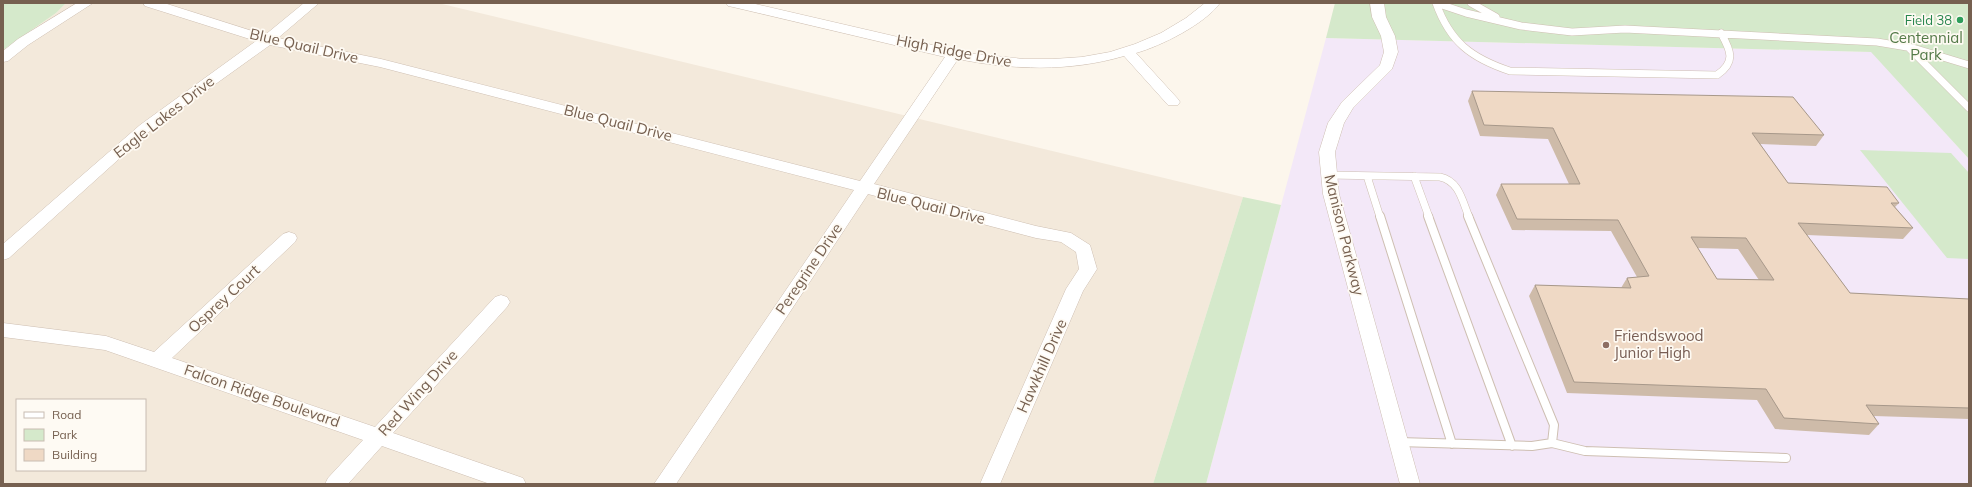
<svg xmlns="http://www.w3.org/2000/svg" width="1972" height="487" font-family="Mulish,sans-serif">
<style>
.residential{fill:#f3e9db;fill-rule:evenodd}
.education{fill:#f3e8f8}
.green{fill:#d5e9cb}
.lines{fill:none;stroke-linecap:round;stroke-linejoin:round}
.service-far1-casing{stroke:#cebfb2;stroke-width:8}
.service-casing{stroke:#cebfb2;stroke-width:10}
.minor-casing{stroke:#cebfb2;stroke-width:1}
.service-far1{stroke:#fff;stroke-width:7}
.service{stroke:#fff;stroke-width:8}
.minor{fill:#fff;fill-rule:evenodd}
.wall{fill:#cebba9;fill-rule:evenodd}
.building{fill:#efd9c5;stroke:#a7988a;fill-rule:evenodd}
.leisure-dot{fill:#2e9e5b;stroke:#fefaf3;stroke-width:1.5}
.education-dot{fill:#8d6e63;stroke:#fefaf3;stroke-width:1.5}
.labels{text-anchor:middle;stroke-width:3.5;stroke-linejoin:round;paint-order:stroke}
.far-leisure-label{font-size:13px;fill:#27864d;stroke:#fefaf3;text-anchor:end}
.park-label{font-size:15px;fill:#547a48;stroke:#fefaf3}
.street-label{font-size:15px;fill:#766050;stroke:#fefaf3}
.education-label{font-size:15px;fill:#785e54;stroke:#fefaf3;text-anchor:start}
</style>
<rect width="100%" height="100%" fill="#fcf6ec"/>
<path class="residential" d="M66,3H438L1243,197L1153,484H3V50L56,13ZM17,400H145V470H17Z"/>
<path class="education" d="M1326,38L1872,52L1969,159V484H1206Z"/>
<path class="green" d="M3,3H66L56,13L3,50Z
M1335,3H1969V159L1871,52L1326,38Z
M1860,150L1951,153L1969,173V259L1947,258Z
M1243,197L1281,205L1206,484H1153Z"/>
<g class="lines">
<defs>
<path id="service-far1" d="M1436,3L1466,13L1521,26L1572,32L1625,29L1877,42L1913,48L1969,65
M1436,3C1450,42 1471,58 1510,71L1717,75C1736,62 1731,51 1721,33
M1471,3L1496,17
M1909,48L1969,108
M1329,175L1440,177C1459,181 1462,200 1469,217
M1367,176L1380,217
M1414,176L1429,217"/>
<path id="service" d="M1380,216L1452,444
M1428,216L1512,446
M1468,216L1554,425L1552,443
M1399,442L1532,446L1552,443L1585,451L1786,458"/>
<path id="minor" d="M77,3H93L28,45L8,61L3,62V51L18,39Z
M143,3H164L265,35L304,3H319L278,38L381,59L860,181L945,57L733,7L728,6L726,3H751L967,53L1024,59H1053L1082,57L1110,52L1135,44L1161,33L1186,18L1205,3H1220C1205,24 1161,46 1136,53L1178,99L1180,102L1178,105H1168L1124,56C1070,72 1012,70 958,59L874,184L1036,226L1071,233L1090,245L1097,269L1083,291L1000,484H980L1066,289L1079,269L1076,252L1061,242L1036,238L868,194L676,484H654L854,190L380,67L270,45L150,131L9,258L3,260V244L140,125L256,41L145,6Z
M1370,3H1384L1386,17L1395,36L1398,52L1392,69L1353,108L1344,123L1335,152L1339,194L1420,484H1400L1323,194L1319,152L1328,123L1342,102L1380,65L1384,52L1381,36L1372,17Z
M289,232L295,234L297,238L295,242L172,358L375,427L495,297L501,295L507,297L510,302L507,307L393,433L523,478L526,484H490L382,446L348,484H325L328,478L363,440L105,350L3,337V323L106,336L154,352L283,234Z"/>
</defs>
<use href="#service-far1" class="service-far1-casing"/>
<use href="#service" class="service-casing"/>
<use href="#minor" class="minor-casing"/>
<use href="#service-far1" class="service-far1"/>
<use href="#service" class="service"/>
<use href="#minor" class="minor"/>
</g>
<path class="wall" d="M1472,91L1824,135L1816,146L1760,144L1788,183L1899,203L1895,207L1913,228L1903,239L1807,235L1850,293L1969,299V419L1874,416L1879,424L1869,435L1775,429L1757,400L1567,393L1529,296L1535,285L1621,288L1627,278L1637,277L1611,231L1512,230L1496,195L1501,184H1569L1548,139L1480,136L1468,101ZM1698,248L1738,249L1759,280L1717,279Z"/>
<path class="building" d="M1472,91L1793,97L1824,135L1752,133L1788,183L1887,187L1899,203H1891L1913,228L1798,223L1850,293L1969,299V408L1866,405L1879,424L1784,418L1766,389L1574,382L1535,285L1631,288L1627,278L1649,276L1618,220L1517,219L1501,184H1580L1553,128L1484,125ZM1691,237L1746,238L1774,280L1717,279Z"/>
<circle class="leisure-dot" cx="1960" cy="20" r="4"/>
<circle class="education-dot" cx="1606" cy="345" r="4"/>
<g class="labels">
<g class="far-leisure-label">
<text x="1952" y="25">Field 38</text>
</g>
<g class="park-label">
<text x="1926" y="43">Centennial<tspan x="1926" dy="17">Park</tspan></text>
</g>
<g class="street-label">
<text transform="translate(304 46) rotate(13)" y="5">Blue Quail Drive</text>
<text transform="translate(954 51) rotate(11)" y="5">High Ridge Drive</text>
<text transform="translate(164 117) rotate(-38)" y="5">Eagle Lakes Drive</text>
<text transform="translate(618 123) rotate(14)" y="5">Blue Quail Drive</text>
<text transform="translate(931 206) rotate(14)" y="5">Blue Quail Drive</text>
<text transform="translate(1344 235) rotate(76)" y="5">Manison Parkway</text>
<text transform="translate(809 269) rotate(-56)" y="5">Peregrine Drive</text>
<text transform="translate(224 299) rotate(-43)" y="5">Osprey Court</text>
<text transform="translate(1042 366) rotate(-66)" y="5">Hawkhill Drive</text>
<text transform="translate(418 393) rotate(-48)" y="5">Red Wing Drive</text>
<text transform="translate(262 396) rotate(19)" y="5">Falcon Ridge Boulevard</text>
</g>
<g class="education-label">
<text x="1614" y="341">Friendswood<tspan x="1614" dy="17">Junior High</tspan></text>
</g>
</g>
<rect width="1972" height="487" fill="none" stroke="#766050" stroke-width="8"/>
<rect x="16" y="399" width="130" height="72" fill="#fefaf3" stroke="#c8bcb2"/>
<rect x="24" y="412" width="20" height="6" fill="#ffffff" stroke="#c8bcb2"/>
<text x="52" y="419" font-size="12" fill="#766050">Road</text>
<rect x="24" y="429" width="20" height="12" fill="#d5e9cb" stroke="#c8bcb2"/>
<text x="52" y="439" font-size="12" fill="#766050">Park</text>
<rect x="24" y="449" width="20" height="12" fill="#efd9c5" stroke="#c8bcb2"/>
<text x="52" y="459" font-size="12" fill="#766050">Building</text>
</svg>
